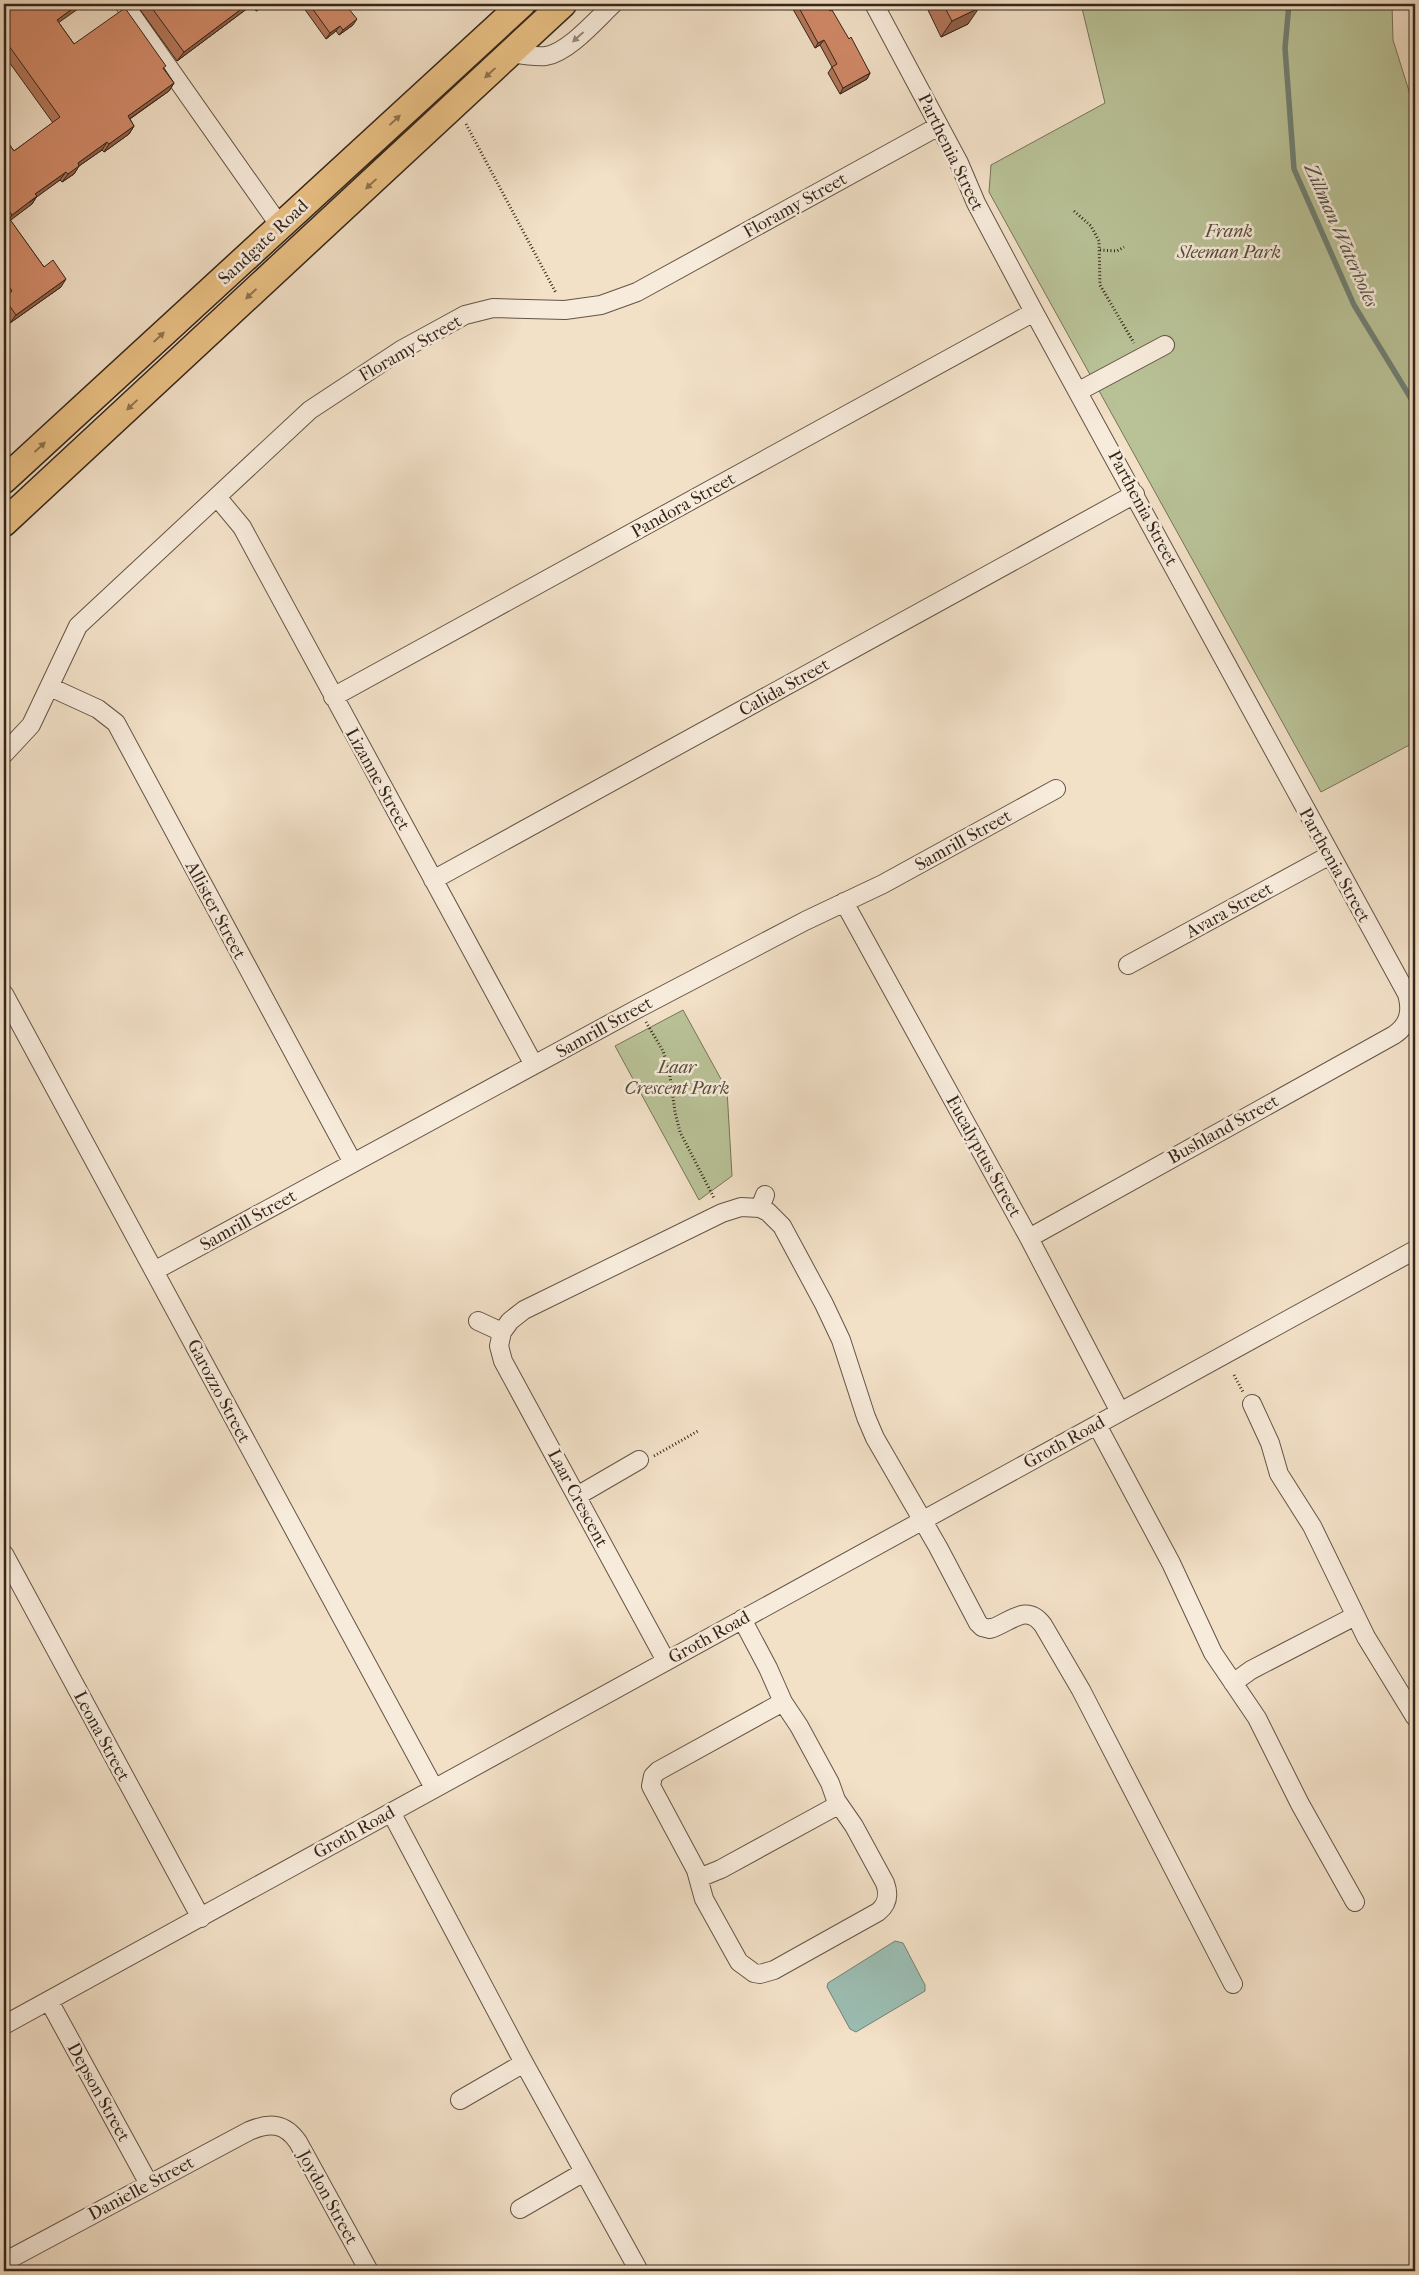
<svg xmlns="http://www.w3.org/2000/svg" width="1419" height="2275" font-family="'IM FELL French Canon',serif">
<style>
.green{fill:#b9c297;stroke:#777458}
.water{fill:#9bbdb2;stroke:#728175}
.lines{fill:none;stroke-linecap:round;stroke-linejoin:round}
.stream{stroke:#728175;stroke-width:5.5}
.minor-casing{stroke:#645445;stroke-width:20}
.highway-casing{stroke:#35261a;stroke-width:29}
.path{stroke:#35261a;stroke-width:3;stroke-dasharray:1 2.5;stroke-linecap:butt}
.minor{stroke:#f7ebdb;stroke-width:18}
.highway{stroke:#e9c084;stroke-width:26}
.wall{fill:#b47659;stroke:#35261a}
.shaded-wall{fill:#926049;stroke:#35261a}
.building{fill:#d18968;stroke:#35261a}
.oneway{fill:#96887a}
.oneway2{fill:#8f734f}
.labels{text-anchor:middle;stroke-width:5;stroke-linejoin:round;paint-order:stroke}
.street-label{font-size:18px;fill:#35261a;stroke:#f7ebdb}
.park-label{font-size:18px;font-style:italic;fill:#564d39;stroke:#f7ebdb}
.water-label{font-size:19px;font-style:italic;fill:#545348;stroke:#f7ebdb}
</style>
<rect width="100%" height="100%" fill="#f2e0c7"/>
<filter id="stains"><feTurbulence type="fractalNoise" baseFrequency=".004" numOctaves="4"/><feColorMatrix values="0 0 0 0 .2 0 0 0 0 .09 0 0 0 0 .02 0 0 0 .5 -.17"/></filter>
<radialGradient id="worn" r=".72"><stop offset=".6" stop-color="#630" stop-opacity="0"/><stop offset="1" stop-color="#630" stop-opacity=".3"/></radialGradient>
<path class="green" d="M1081,4H1392L1393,40L1415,110V742L1321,792L989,192L991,165L1105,103Z
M683,1010L727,1090L732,1176L699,1200L615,1046Z"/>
<path class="water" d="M895,1941L903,1943L925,1985V1991L856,2032L850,2029L827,1987L828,1983Z"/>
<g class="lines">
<path class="stream" d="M1289,4L1285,48L1294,169L1354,305L1415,405"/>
<defs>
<path id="minor" d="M124,4L280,226
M874,4L959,163L976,203L1034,312L1407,994C1412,1011 1409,1025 1394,1035L1029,1238
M511,53C523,55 534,57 546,56C569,52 597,19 613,4
M1079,391L1165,345
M217,497L242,527L534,1065
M50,687L98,709L116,723L353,1163
M333,697L1034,312
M4,754L31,725L78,626L310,410L401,350L465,315L493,308L565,310L601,305L637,292L939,126
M433,880L1135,494
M844,902L1029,1238L1120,1412
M1128,965L1330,855
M4,994L434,1788
M765,1195L760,1208L768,1212L782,1226L824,1304L841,1340L866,1417L875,1438L938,1547L978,1623L982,1627L990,1629C1010,1623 1026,1602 1043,1625L1081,1690L1233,1984
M154,1271L639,1008L805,921L883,884L1056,789
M478,1321L502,1332L510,1321L524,1310L722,1213L741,1207L760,1208
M502,1332L499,1346L503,1361L666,1661
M1252,1404L1270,1443L1279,1474L1312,1526L1366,1637L1415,1717
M1097,1425L1171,1563L1213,1653L1257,1718L1300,1804L1355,1902
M577,1496L639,1460
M4,1554L201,1918
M742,1619L768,1668L783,1702L799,1726L830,1783L836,1800L854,1826L885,1883C889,1894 888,1904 878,1912L774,1970L760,1974L754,1973L739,1962L704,1899L696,1870L651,1786L653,1776L658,1771L783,1702
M1233,1683L1251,1670L1355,1616
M391,1812L524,2063L639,2271
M699,1878L721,1869L838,1805
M49,2001L149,2184
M4,2025L1415,1250
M460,2100L524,2063
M520,2209L584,2172
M4,2262L249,2131C270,2122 285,2123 298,2142L369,2271"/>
<path id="highway" d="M4,480L522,4
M4,523L563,4"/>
</defs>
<use href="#minor" class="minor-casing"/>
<use href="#highway" class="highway-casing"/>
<path class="path" d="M466,124L556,293
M1074,211L1091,226L1099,241L1100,285L1134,343
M1100,250L1117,251L1124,247
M646,1022L663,1051L669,1069L675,1112L680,1132L714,1198
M1234,1375L1243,1392
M654,1456L698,1431"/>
<use href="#minor" class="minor"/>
<use href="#highway" class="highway"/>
</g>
<path class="wall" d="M4,4L59,23L74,44L164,68L174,83L169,91L130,119L134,126L129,134L104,152L102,150L79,166L74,174L62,182L60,180L37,196L32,204L10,220L44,267L61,287L10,323L4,314V298L5,297L4,295V137L14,151L53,123L4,55Z
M136,4H267L256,11L252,5L177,61Z
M301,4H345L353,25L339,35L336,31L326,39Z
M790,4H826L870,73L867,79L840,94L828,73L832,67L820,45L815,48Z
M930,4H977L968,24L941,37L927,8Z"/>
<path class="shaded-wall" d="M79,4H85L51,28L57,20Z
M248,4H253L252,5L177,61L184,52Z
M262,4H267L256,11Z
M979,8L968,24L941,37L952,21Z
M357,19L353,25L339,35L343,30Z
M340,26L336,31L326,39L330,33Z
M824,40L820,45L815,48L818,43Z
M870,73L867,79L840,94L843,88Z
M174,83L169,91L122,124L128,116Z
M134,126L129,134L104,152L109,144Z
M107,142L102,150L79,166L74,174L62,182L68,174L78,163Z
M66,172L60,180L30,202L35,194Z
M37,196L32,204L7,223L12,215Z
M66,279L61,287L10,323L16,315Z"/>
<path class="building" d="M4,4H79L57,20L74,44L125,8L166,66L163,68L174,83L128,116L134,126L109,144L107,142L78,163L79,166L68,174L66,172L35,194L37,196L12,215L4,203V137L14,151L60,117L4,39Z
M149,4H248L184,52Z
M309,4H345L357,19L343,30L340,26L330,33Z
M797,4H826L830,11L832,10L849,39L851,37L870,73L843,88L832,67L837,64L824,40L818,43Z
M943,4H977L979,8L952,21Z
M4,211L44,267L53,260L66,279L16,315L4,298L12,291L4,279Z"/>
<defs><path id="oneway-solid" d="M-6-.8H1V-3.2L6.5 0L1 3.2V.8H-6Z" transform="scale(1.25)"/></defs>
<use class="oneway" href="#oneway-solid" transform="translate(578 37) rotate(138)"/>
<g class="oneway2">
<use href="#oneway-solid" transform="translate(490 73) rotate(137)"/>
<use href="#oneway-solid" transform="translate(395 120) rotate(-43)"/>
<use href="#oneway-solid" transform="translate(371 184) rotate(137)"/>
<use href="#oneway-solid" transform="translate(251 294) rotate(137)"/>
<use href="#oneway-solid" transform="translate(159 337) rotate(-43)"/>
<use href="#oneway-solid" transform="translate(132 405) rotate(137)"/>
<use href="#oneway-solid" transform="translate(40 447) rotate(-43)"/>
</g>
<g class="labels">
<g class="street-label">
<text transform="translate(951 152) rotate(64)" y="6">Parthenia Street</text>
<text transform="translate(795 205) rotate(-29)" y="6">Floramy Street</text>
<text transform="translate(263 242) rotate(-43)" y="6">Sandgate Road</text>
<text transform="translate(410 348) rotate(-30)" y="6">Floramy Street</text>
<text transform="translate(683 505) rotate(-29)" y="6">Pandora Street</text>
<text transform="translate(1143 508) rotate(62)" y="6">Parthenia Street</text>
<text transform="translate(784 687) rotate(-29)" y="6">Calida Street</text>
<text transform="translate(378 779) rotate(61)" y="6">Lizanne Street</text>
<text transform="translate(963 840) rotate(-29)" y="6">Samrill Street</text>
<text transform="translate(1335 865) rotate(61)" y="6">Parthenia Street</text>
<text transform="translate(216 910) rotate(62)" y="6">Allister Street</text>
<text transform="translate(1229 910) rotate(-29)" y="6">Avara Street</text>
<text transform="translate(604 1027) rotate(-29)" y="6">Samrill Street</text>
<text transform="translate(1223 1129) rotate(-29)" y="6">Bushland Street</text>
<text transform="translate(984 1156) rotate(61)" y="6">Eucalyptus Street</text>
<text transform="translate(248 1220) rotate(-29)" y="6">Samrill Street</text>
<text transform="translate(219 1391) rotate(62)" y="6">Garozzo Street</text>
<text transform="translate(1064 1442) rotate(-29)" y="6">Groth Road</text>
<text transform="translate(578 1498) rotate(62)" y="6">Laar Crescent</text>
<text transform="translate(709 1637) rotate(-29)" y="6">Groth Road</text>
<text transform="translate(102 1736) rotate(62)" y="6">Leona Street</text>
<text transform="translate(354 1832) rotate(-29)" y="6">Groth Road</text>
<text transform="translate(99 2092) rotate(61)" y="6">Depson Street</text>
<text transform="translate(141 2188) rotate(-28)" y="6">Danielle Street</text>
<text transform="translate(328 2197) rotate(61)" y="6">Joydon Street</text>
</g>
<g class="park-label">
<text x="1229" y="237">Frank<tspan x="1229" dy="21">Sleeman Park</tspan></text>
<text x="677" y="1073">Laar<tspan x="677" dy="21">Crescent Park</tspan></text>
</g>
<g class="water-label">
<text transform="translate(1342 235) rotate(66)" y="7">Zillman Waterholes</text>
</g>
</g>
<rect width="1419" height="2275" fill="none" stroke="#f2e0c7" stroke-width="20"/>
<rect x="5" y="5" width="1409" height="2265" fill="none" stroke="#35261a" stroke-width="2.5"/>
<rect x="10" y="10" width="1399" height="2255" fill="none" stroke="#35261a"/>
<rect width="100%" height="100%" filter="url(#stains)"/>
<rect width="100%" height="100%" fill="url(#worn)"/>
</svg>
